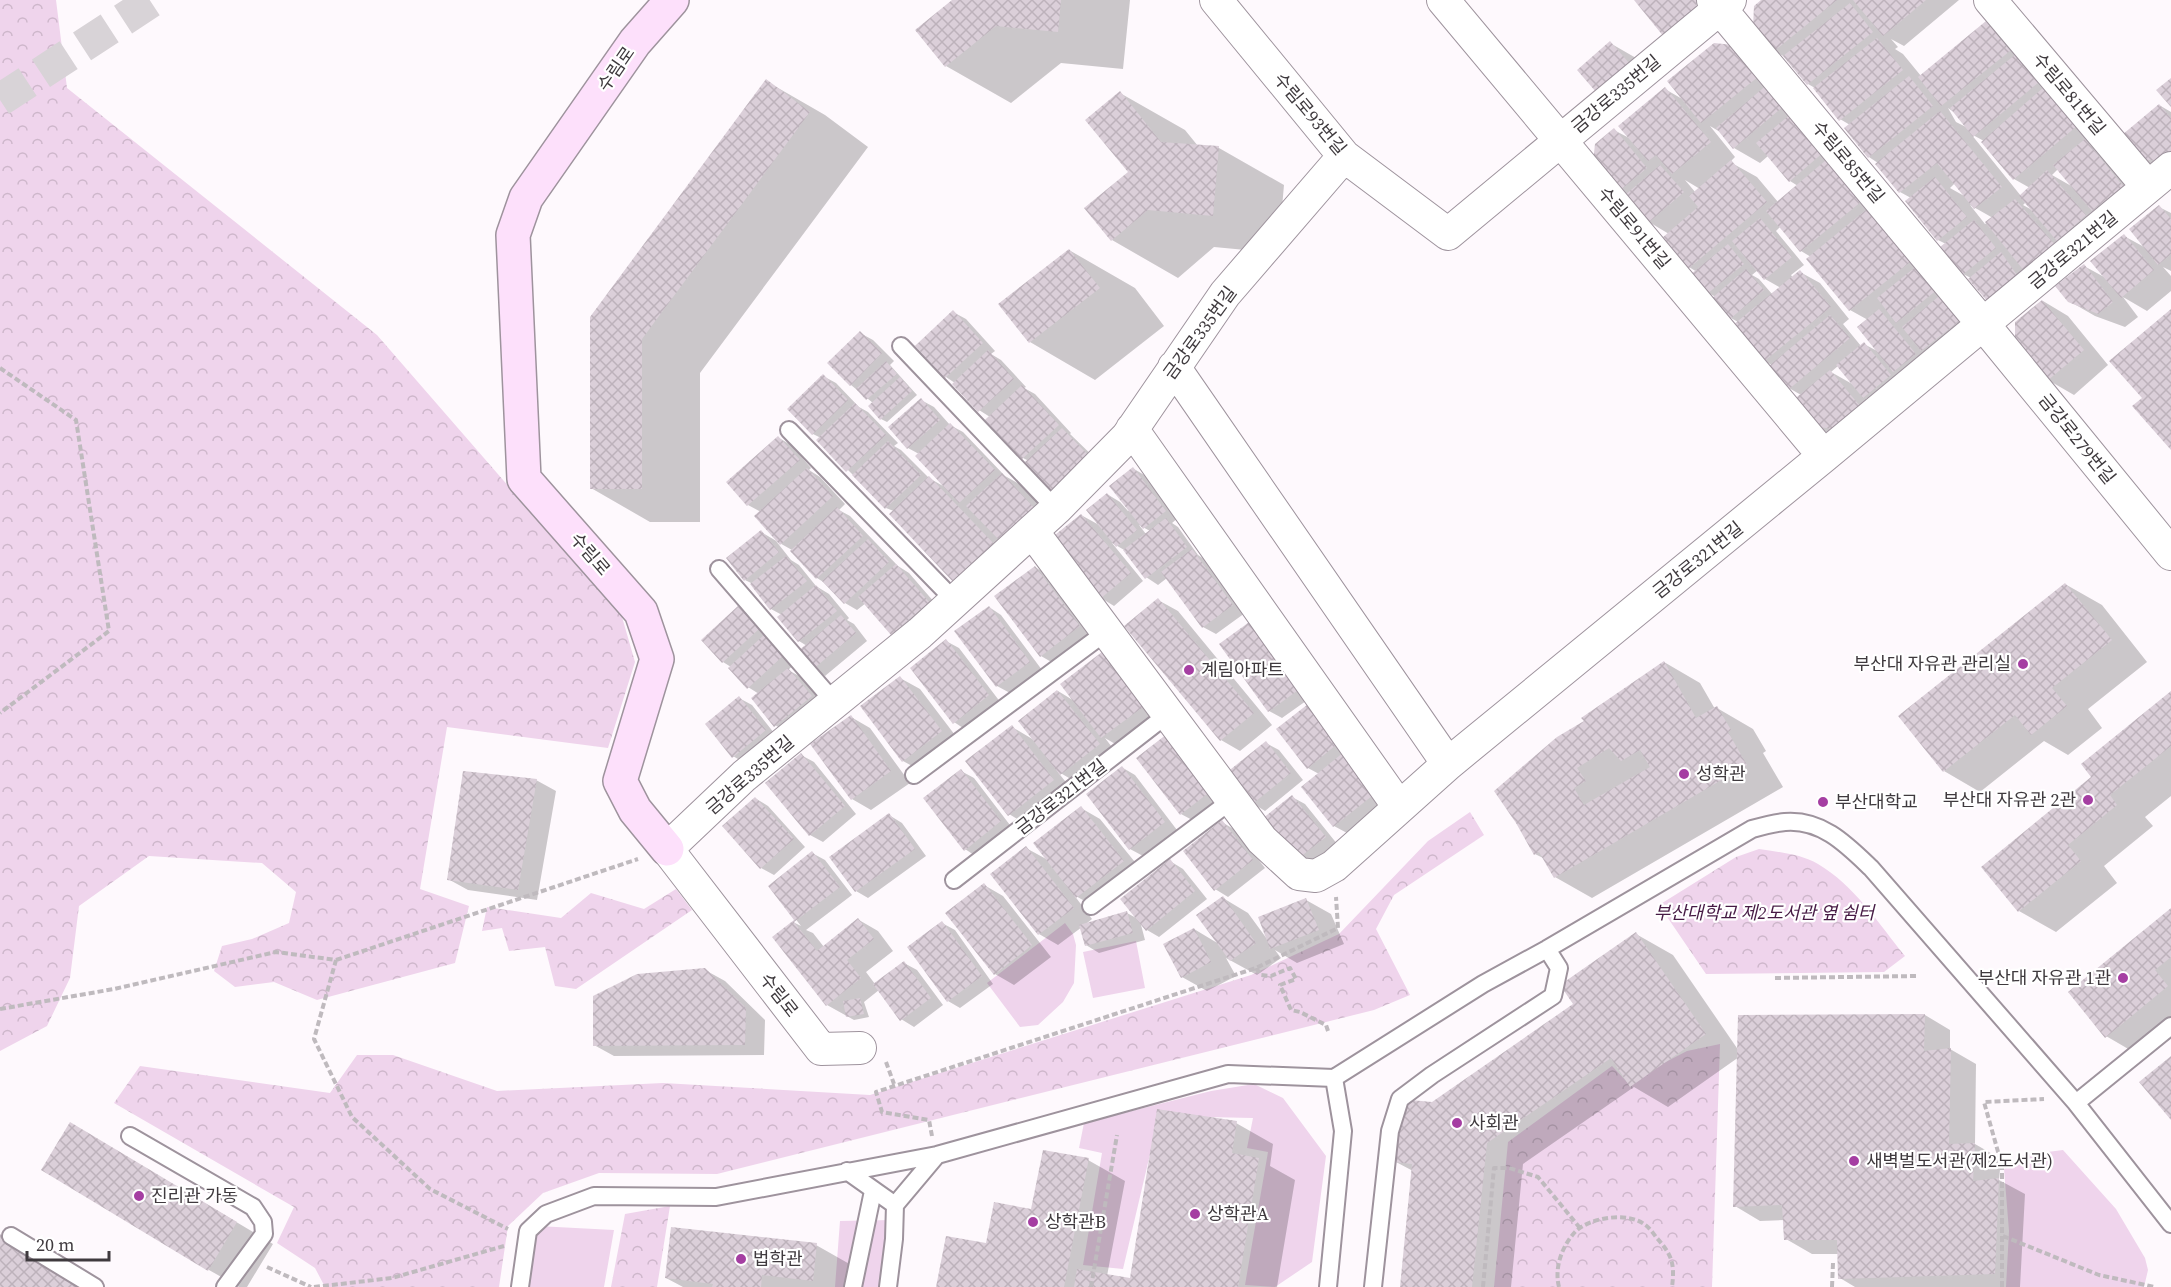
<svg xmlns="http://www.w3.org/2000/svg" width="2171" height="1287" font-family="'Source Serif 4','Noto Sans KR',serif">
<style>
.grass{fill:#efd4ec}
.forest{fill:url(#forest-crowns)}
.shadow{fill:#0003;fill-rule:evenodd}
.building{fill:url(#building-cross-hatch);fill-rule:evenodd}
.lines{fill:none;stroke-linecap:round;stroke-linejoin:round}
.trunk-tunnel{stroke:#d8d3d7;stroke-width:33;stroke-dasharray:33 16;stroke-linecap:butt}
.service-casing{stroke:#9e939d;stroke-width:20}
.minor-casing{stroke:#9e939d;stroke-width:34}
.secondary-casing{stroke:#9e939d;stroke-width:36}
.path{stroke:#bfbabe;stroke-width:4;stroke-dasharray:6 3;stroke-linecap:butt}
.service{stroke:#fff;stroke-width:16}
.minor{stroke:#fff;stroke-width:32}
.secondary{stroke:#fde0fb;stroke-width:33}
.poi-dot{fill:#a53ea2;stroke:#fff;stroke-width:2}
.labels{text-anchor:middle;stroke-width:4.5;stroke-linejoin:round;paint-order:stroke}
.street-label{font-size:18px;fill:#3f3a3e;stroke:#fff}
.poi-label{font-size:18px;fill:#3f3a3e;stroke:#fff;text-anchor:start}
.park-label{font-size:18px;font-style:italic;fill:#471b45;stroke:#fff}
</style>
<defs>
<pattern id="forest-crowns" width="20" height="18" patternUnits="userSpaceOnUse" patternTransform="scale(1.5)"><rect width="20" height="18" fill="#efd4ec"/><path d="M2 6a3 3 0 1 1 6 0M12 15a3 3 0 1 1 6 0" fill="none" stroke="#ceb7cb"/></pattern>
<pattern id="building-cross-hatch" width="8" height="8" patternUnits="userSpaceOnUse" patternTransform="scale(1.5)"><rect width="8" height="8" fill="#dbcfd9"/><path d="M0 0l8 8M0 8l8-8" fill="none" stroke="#bdb2bb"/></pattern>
</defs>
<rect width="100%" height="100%" fill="#fef9fd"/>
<path class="grass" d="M1065,923L1073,934L1076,945L1074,983L1063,1002L1038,1025L1020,1027L987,983Z
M1136,941L1145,988L1093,998L1083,952Z
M1254,1084L1283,1098L1326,1156L1312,1262L1275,1287L1245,1285L1268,1152L1247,1148L1253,1118L1159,1116L1123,1269L1083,1265L1102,1153L1079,1148L1084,1123L1211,1091Z
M2063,1150L2116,1209L2145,1258L2148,1270L2144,1287H2006L2009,1231L2004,1169L2023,1155Z
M892,1220L879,1287H835L840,1221Z
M537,1226L614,1230L604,1287H528Z"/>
<path class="forest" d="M0,0H56L67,88L377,335L622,617L635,662L608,748L447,727L420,889L469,906L455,963L317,1000L274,982L235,987L214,971L222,946L252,939L289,923L296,892L262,863L149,856L79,906L70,978L47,1026L0,1051Z
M1470,812L1484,835L1394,895L1376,929L1410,995L1374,1010L717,1174L599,1173L543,1193L508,1226L499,1287H325L315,1268L277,1243L294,1207L114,1103L140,1066L330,1093L357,1055H393L497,1091L663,1083L870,1095L1251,975L1339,934L1428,841Z
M1759,849C1778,852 1801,854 1818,864C1854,885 1879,924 1905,956L1884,972L1706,974L1659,905L1736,857Z
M676,889L692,910L576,989L555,986L545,947L509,951L502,928L482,931L487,907L561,918L591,893L644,909Z
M1720,1044L1712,1287H1494L1508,1142L1612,1066L1627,1082L1687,1051Z
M670,1206L657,1287H611L625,1214Z"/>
<path class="shadow" d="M954,0H1130L1123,69L1061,63L1011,103L946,66Z
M1764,0H1959L1904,46L1891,39L1898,47L1895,49L1903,54L1921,76L1986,23L1999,30L2096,137L2089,143L2111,156L2148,201L2119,224L2095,210L2111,230L2044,293L1971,278L1963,274L1946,244L1938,240L1911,198L1900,192L1877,164L1878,163L1869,157L1850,125L1840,119L1815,88L1808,84L1787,58L1774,51ZM1948,108L1955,113L1968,128L1956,122ZM1971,134L1984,141L1983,142L2014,179L2030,188L2021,196ZM2058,169L2073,187L2052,175ZM1955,183L1966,197L1950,188ZM2026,202L2032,210L2023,205ZM1970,205L1993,218L1985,224Z
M1610,43L1636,58L1654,78L1622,106Z
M1742,47L1986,329L1890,412L1866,398L1885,422L1840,440L1814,425L1801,395L1789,388L1772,365L1764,361L1738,322L1731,318L1716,297L1708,293L1693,274L1697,272L1689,267L1669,234L1649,222L1619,191L1614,130L1631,139L1665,89L1684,100ZM1710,126L1722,133L1734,148L1760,163L1768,156L1790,181L1798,186L1778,202L1757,177L1730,162L1735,157ZM1685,180L1700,189L1696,193ZM1781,226L1801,251L1811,257L1808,259L1850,310L1868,320L1879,352L1864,344L1861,346L1843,324L1849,319L1820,283L1800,272L1793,278L1791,275L1804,265L1776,231ZM1758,270L1765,279L1781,288L1772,294L1759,279L1752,275ZM1838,366L1854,385L1831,372Z
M766,81L825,115L868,147L700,373V522H650L591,488V317Z
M1120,93L1185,130L1198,146L1219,148L1284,185L1278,253L1214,247L1178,278L1112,240L1086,208L1130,172Z
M2159,105L2171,112V173L2158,172L2131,157Z
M2159,207L2171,213V271L2163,267L2171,276V291L2147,311L2123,297L2138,317L2125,327L2095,316L2069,301L2084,266L2106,278L2124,236L2146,248Z
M1069,250L1135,288L1164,326L1095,380L1030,342L1000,304Z
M2043,301L2068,316L2108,365L2074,395L2048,380Z
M953,312L966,319L995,351L991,354L1001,360L1026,387L1024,388L1035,394L1071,433L1070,434L1100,463L1065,496L1052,489L1029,461L1023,458L987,420L990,417L979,410L955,383L946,377Z
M860,333L873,340L894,361L890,365L917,395L887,422L881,419L873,403L851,385Z
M823,376L836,383L859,407L868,412L898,443L894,446L901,450L929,478L943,486L919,454L908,448L921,400L934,407L950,425L963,432L1005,476L1028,489L1062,526L1028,557L999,540L1015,558L886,508L818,440L821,438L813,434Z
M779,438L791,445L811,468L809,470L820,477L845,504L839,510L850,516L898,566L909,573L941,610L905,641L892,633L866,603L857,610L845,603L828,585L817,578L792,550L776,541L791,560L799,565L816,586L829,594L849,618L847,620L854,624L867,641L825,676L813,668L807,646L799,641L780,617L782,615L771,609L751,583L745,580L761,532L778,542L761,512L748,505L728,482Z
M1134,469L1146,476L1178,518L1172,523L1178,527L1198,555L1204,559L1245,613L1216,634L1203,627L1167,578L1158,585L1146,577L1126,551L1112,543L1143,581L1114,606L1101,598L1081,515L1101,526L1107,494L1120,502L1128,511L1130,510ZM1139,525L1150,531L1146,534Z
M1035,567L1054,579L1099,638L1060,667L1041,656Z
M2065,584L2102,605L2147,662L2088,709L2102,728L2068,755L2044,741L1980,792L1944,771Z
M1158,600L1178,611L1272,725L1240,751L1221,740Z
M989,607L1001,615L1042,670L1010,693L997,686Z
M738,608L751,615L796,663L788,670L801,677L823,704L788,733L775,725L759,694L748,687L731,667L723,662Z
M1265,629L1313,696L1282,718L1269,711Z
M946,641L959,648L1001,703L966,730L954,722Z
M1102,654L1121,665L1162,718L1122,748L1105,738L1118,755L1081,785L1057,771L1073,791L1029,826L1009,814L1012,727L1034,740L1058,691L1076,702Z
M1664,662L1700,683L1715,709L1717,708L1753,729L1766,751L1763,753L1783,787L1592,898L1555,877L1545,859L1535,854L1587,721Z
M900,678L920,689L961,743L923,772L903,761Z
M2171,693V796L2145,817L2153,826L2104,866L2117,883L2056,932L2019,911L1983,867L2093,778Z
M739,698L752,705L778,738L746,764L733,756Z
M1312,703L1388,799L1347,833L1334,826L1319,774L1308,768Z
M851,717L870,728L910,783L871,810L852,799Z
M1266,743L1279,750L1303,780L1265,811L1252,803Z
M801,755L814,762L856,814L823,842L810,835Z
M1138,759L1223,799L1194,821L1181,814Z
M1123,768L1135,775L1177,830L1143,856L1130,849Z
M961,771L974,778L1013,829L977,857L965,849Z
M536,780L556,791L537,900L468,890L448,879Z
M1292,797L1305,804L1338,845L1309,867L1296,860Z
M755,798L768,806L805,847L774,875L761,868L724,826Z
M1081,808L1100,819L1143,872L1097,908L1074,895L1092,919L1086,924L1127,913L1138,919L1170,861L1183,869L1207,899L1159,937L1147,930L1140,921L1145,940L1099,953L1086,945L1082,927L1058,945L1039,934L1026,848L1048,860Z
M889,815L902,823L926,856L868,898L856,891Z
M1222,822L1235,830L1265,868L1228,897L1215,889Z
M812,853L825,860L852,895L806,930L813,933L824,947L859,920L878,931L893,951L866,972L875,984L904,963L917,970L943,1005L914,1027L901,1019L879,990L864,1002L869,1017L854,1020L827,1005L793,922L801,926L770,886Z
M984,885L1003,896L1051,957L1014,985L995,974Z
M1223,898L1248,913L1267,939L1306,900L1331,914L1344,944L1297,963L1275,950L1281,958L1257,975L1226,958L1236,976L1207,991L1182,977L1194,929L1219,944Z
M2171,910V1034L2142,1057L2106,1036Z
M942,923L955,930L993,984L960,1008L948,1001Z
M1636,934L1673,955L1739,1051L1925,1015L1950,1030V1049L1976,1064L1975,1144L2001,1159L1999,1180L2025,1194L2020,1287H1855L1840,1278L1839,1254H1812L1786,1239L1784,1220L1760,1221L1735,1206L1739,1057L1668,1107L1634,1087L1523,1164L1511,1287H1401L1413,1171L1396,1162L1433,1104L1575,1005Z
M705,970L725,981L765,1020L764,1055L614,1056L594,1045Z
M1236,1123L1273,1144L1270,1166L1295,1180L1277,1287H938L987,1245L1033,1210L1088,1160L1125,1181L1107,1276L1132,1280Z
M107,1145L273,1244L247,1287H239L209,1270Z
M816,1245L853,1266L850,1287H683L666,1278Z"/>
<path class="building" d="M952,0H1061L1058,32L996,26L945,67L915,30Z
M1634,0H1697L1696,11L1664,37Z
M1761,0H1837L1773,52L1753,27L1754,6Z
M1853,0H1926L1883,36Z
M1850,3L1873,32L1807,85L1783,56Z
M1986,21L2010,51L1941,106L1918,77Z
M1877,38L1903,70L1839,121L1813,88Z
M1610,41L1629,63L1596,92L1577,70Z
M1714,43L1743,46L1764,72L1701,123L1667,81Z
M2016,54L2039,82L1973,137L1950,108Z
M1909,76L1933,106L1868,158L1844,128Z
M2171,78V107L2156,90Z
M766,79L810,112L642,339V489H590V317Z
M1768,84L1785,105L1733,149L1716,128Z
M1665,87L1711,142L1672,174L1656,155L1648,161L1618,126Z
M2044,87L2077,126L2013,180L1981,142Z
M1120,91L1161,142L1219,146L1213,216L1148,210L1111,241L1084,208L1128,172L1085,120Z
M2159,104L2171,118V151L2159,161L2130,158L2116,140Z
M1940,111L2002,187L1974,209L1937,163L1899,193L1875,164Z
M1792,113L1825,151L1789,182L1756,143Z
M1614,128L1647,168L1618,192L1593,162L1595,144Z
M2085,139L2123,186L2092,211L2053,165Z
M1832,155L1867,197L1800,252L1766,211Z
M1731,160L1767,202L1688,269L1662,238L1698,207L1689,196Z
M1660,165L1684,192L1648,223L1624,196Z
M2047,170L2086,215L2057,241L2019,196Z
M1935,177L1967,217L1937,241L1905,201Z
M2015,199L2057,247L2025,272L1985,222Z
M1872,205L1915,258L1849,311L1806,259Z
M2159,205L2171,219V254L2158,265L2129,229Z
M1760,218L1792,257L1764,280L1732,241Z
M1974,220L1996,248L1962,275L1940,247Z
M2124,234L2154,270L2121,298L2090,261Z
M1728,244L1744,264L1707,294L1691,274Z
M1069,249L1100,288L1029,343L998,304Z
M2001,252L2019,278L1989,303L1968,279Z
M2084,264L2113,302L2098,314L2068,302L2055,286Z
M1918,265L1938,289L1896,323L1877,298Z
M1746,269L1764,290L1730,319L1712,298Z
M1800,270L1831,307L1763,362L1733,325Z
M1944,292L1961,314L1958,322L1921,351L1902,327Z
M2042,300L2084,350L2047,381L2015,340V322Z
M1879,309L1916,354L1893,372L1857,327Z
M2171,309V450L2132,406L2142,398L2109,361Z
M953,310L983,343L945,378L915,346Z
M1830,315L1850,338L1788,390L1769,366Z
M860,331L882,353L850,386L827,363Z
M1864,342L1891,375L1863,398L1836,365Z
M988,350L1014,379L978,412L952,384Z
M886,361L897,374L866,400L856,389Z
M1830,370L1860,406L1832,429L1813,426L1792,401Z
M823,374L848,400L812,435L787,409Z
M900,377L912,391L880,420L868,406Z
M1022,385L1059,425L1022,459L985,420Z
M921,398L940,420L907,449L888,427Z
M855,403L886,435L846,472L816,440Z
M950,423L995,470L959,503L915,456Z
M1062,428L1088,455L1051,490L1025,462Z
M778,436L800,460L747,506L726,482Z
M888,441L921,475L885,509L852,475Z
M1133,467L1166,511L1143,529L1109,486Z
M807,468L833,496L780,545L754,516Z
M1002,473L1037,511L1002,543L966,506Z
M929,476L996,546L956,585L889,514Z
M1107,493L1137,530L1116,547L1086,510Z
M837,507L863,536L816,579L790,551Z
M1081,514L1131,573L1100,599L1050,539Z
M1166,518L1187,547L1145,579L1123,550Z
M761,530L779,552L744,581L726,558Z
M868,539L889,562L844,604L822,581Z
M1192,549L1233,605L1202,628L1161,572Z
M786,556L807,581L770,610L750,584Z
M896,564L929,602L891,635L858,597Z
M1035,566L1080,626L1040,657L994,596Z
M2065,583L2112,640L2052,688L2067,706L2031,735L2015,715L1943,772L1898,716Z
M816,585L837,611L798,642L777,617Z
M1158,598L1254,713L1220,741L1124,626Z
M738,606L759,629L722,663L701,640Z
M989,606L1030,662L996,687L954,631Z
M841,615L856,633L812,670L797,652Z
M1252,620L1301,688L1268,712L1219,644Z
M765,634L784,655L747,689L728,668Z
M946,639L989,695L953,724L910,668Z
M1102,652L1143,707L1101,738L1060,684Z
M1664,661L1696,718L1717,706L1731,730L1728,732L1747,765L1554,878L1539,852L1534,855L1516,823L1494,791L1557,737L1584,721L1581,718ZM1609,748L1621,761L1640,750L1650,767L1584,805L1574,788L1586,781L1577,768Z
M788,668L812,696L774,727L751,698Z
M900,676L942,731L902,762L860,706Z
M1057,690L1100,744L1060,775L1018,721Z
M2171,691V746L2110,795L2117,805L2068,845L2081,861L2018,912L1981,867L2091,777L2081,764Z
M739,696L766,730L732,758L705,724Z
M1312,701L1342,740L1307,769L1276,729Z
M851,715L891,771L851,800L810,744Z
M1012,725L1054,780L1008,816L965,761Z
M1167,734L1211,791L1180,815L1136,758Z
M1266,741L1291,773L1251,805L1226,773Z
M1344,752L1377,792L1333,827L1301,787Z
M801,753L845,806L809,836L765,783Z
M1122,766L1165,822L1129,850L1086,794Z
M961,769L1001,821L964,851L923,798Z
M463,771L537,779L518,890L447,880Z
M1292,795L1326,837L1295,861L1262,819Z
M755,797L794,839L760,869L722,826Z
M1081,806L1124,861L1076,898L1033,843Z
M889,813L915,849L855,892L829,857Z
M1222,820L1253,860L1214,891L1183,851Z
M1026,846L1074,908L1038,935L990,874Z
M812,851L840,887L794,922L817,951L858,918L874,939L847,960L861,978L826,1006L772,937L794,920L768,886Z
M1170,859L1195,891L1146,931L1120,899Z
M984,883L1032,945L994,975L945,913Z
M1223,896L1256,943L1230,961L1196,915Z
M1306,898L1319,930L1270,949L1258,917Z
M2171,908V957L2155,970L2168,986L2105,1038L2068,992Z
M1127,911L1133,933L1085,946L1079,925Z
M942,921L982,976L947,1002L907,947Z
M1194,928L1211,962L1181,978L1163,944Z
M1636,932L1706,1034L1630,1087L1611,1058L1487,1143L1472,1287H1400L1412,1164L1394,1162L1400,1099L1432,1102L1573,1004L1560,985Z
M904,961L931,998L900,1021L873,984Z
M705,968L746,1008L745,1045L593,1046V996L637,974Z
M860,998L864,1014L846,1017L843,1001Z
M1925,1014L1924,1051L1951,1048L1949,1144L1975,1143L1973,1181L1999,1178L1995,1274L1838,1279L1837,1240H1784L1782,1205L1733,1207L1738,1015Z
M2171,1056V1120L2139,1082Z
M1157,1109L1237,1121L1232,1153L1259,1158L1238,1287H1074L1077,1269L1130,1278Z
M70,1122L237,1222L208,1271L41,1170Z
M1043,1150L1089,1158L1064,1287H936L946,1236L986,1243L994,1202L1031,1209Z
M671,1227L817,1243L813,1281L762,1275L761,1287H712L713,1284L665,1278Z
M0,1234L82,1287H0Z"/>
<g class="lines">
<path class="trunk-tunnel" d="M0,100L153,0"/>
<defs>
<path id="service" d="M901,346L1056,509
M789,430L955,601
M719,569L835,703
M914,775L1106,632
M954,880L1168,714
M1091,906L1232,800
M2171,1026L2076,1103L2171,1224
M130,1136L253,1207L263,1222L264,1234L225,1287
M847,1171L895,1205L894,1239L888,1287
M895,1205L937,1155
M11,1236L95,1287
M520,1287L528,1231L546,1214L594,1196L716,1197L937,1155L1228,1074L1334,1078L1483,984L1547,949L1752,829C1763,826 1775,823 1785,822C1822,819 1847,845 1871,868L2076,1103
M853,1287L873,1191
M1328,1287L1343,1131L1334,1078
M1373,1287L1390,1131L1400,1099L1432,1075L1553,996L1559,968L1547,949"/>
<path id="minor" d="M1216,0L1344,156L1448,234L1730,0
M1443,0L1824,456
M1713,0L1983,324L2171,554
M1990,0L2148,187
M1174,367L1448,764
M1132,429L1399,807
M1032,531L1262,840L1299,874L1316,876L1334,866L1448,764L1824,456L2171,168
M860,1048L821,1049L667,849L744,776L920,633L1056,509L1127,437L1225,294L1344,156"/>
<path id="secondary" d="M667,849L635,810L620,781L657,659L641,612L524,479L513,235L526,198L635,42L672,0"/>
</defs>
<use href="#service" class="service-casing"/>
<use href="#minor" class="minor-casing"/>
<use href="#secondary" class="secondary-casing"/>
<path class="path" d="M0,368L76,420L109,631L0,713
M336,960L638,859
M1256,968L1261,975L1271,976L1290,968L1296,979L1280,985L1291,1010L1300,1012L1326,1025L1328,1031
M1775,978L1917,976
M0,1009L114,989L276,952L336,960L314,1039L352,1117L430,1189L508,1229
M886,1062L894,1084
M932,1136L929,1120L882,1112L876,1092L1256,968L1338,928L1336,897
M2003,1236L2099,1275L2155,1287
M267,1267L311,1287
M314,1287L392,1278L504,1246
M1091,1287L1117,1135
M1483,1287L1494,1168H1509L1538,1177L1580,1228
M1559,1287C1554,1268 1562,1246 1575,1232C1590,1217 1627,1212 1644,1224C1649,1227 1653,1233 1656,1237C1672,1255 1675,1263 1672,1287
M1832,1287L1833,1263
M2002,1287V1166L1984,1102L2044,1099"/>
<use href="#service" class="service"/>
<use href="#minor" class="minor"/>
<use href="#secondary" class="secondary"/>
</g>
<g class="poi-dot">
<circle cx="2023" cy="664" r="6"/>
<circle cx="1189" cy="670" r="6"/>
<circle cx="1684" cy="774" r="6"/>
<circle cx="2088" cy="800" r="6"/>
<circle cx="1823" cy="802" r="6"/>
<circle cx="2123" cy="978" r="6"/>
<circle cx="1457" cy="1123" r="6"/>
<circle cx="1854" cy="1161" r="6"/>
<circle cx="139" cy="1196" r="6"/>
<circle cx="1195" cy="1214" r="6"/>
<circle cx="1033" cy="1222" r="6"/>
<circle cx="741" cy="1259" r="6"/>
</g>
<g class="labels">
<g class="street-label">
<text transform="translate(616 69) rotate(-55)" y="6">수림로</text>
<text transform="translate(1616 94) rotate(-40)" y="6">금강로335번길</text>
<text transform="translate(2069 94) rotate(50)" y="6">수림로81번길</text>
<text transform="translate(1310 114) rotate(50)" y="6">수림로93번길</text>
<text transform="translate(1848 162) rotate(50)" y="6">수림로85번길</text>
<text transform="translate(1634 228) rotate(50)" y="6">수림로91번길</text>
<text transform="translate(2073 250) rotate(-40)" y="6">금강로321번길</text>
<text transform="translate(1200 333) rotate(-54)" y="6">금강로335번길</text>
<text transform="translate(2077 439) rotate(51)" y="6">금강로279번길</text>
<text transform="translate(590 554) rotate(49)" y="6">수림로</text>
<text transform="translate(1698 560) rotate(-39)" y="6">금강로321번길</text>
<text transform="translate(750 775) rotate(-41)" y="6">금강로335번길</text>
<text transform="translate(1061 797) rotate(-38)" y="6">금강로321번길</text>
<text transform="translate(779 995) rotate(52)" y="6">수림로</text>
</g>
<g class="poi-label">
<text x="2011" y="670" text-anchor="end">부산대 자유관 관리실</text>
<text x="1201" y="676">계림아파트</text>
<text x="1696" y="780">성학관</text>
<text x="2076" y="806" text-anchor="end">부산대 자유관 2관</text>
<text x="1835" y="808">부산대학교</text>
<text x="2111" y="984" text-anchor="end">부산대 자유관 1관</text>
<text x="1469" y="1129">사회관</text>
<text x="1866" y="1167">새벽벌도서관(제2도서관)</text>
<text x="151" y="1202">진리관 가동</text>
<text x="1207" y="1220">상학관A</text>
<text x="1045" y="1228">상학관B</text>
<text x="753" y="1265">법학관</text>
</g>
<g class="park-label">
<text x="1764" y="919">부산대학교 제2도서관 옆 쉼터</text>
</g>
</g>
<path d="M27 1251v9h82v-9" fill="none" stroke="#3f3a3e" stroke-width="3"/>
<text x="36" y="1251" font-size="18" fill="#3f3a3e" stroke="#ffffff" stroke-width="4.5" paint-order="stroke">20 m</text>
</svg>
